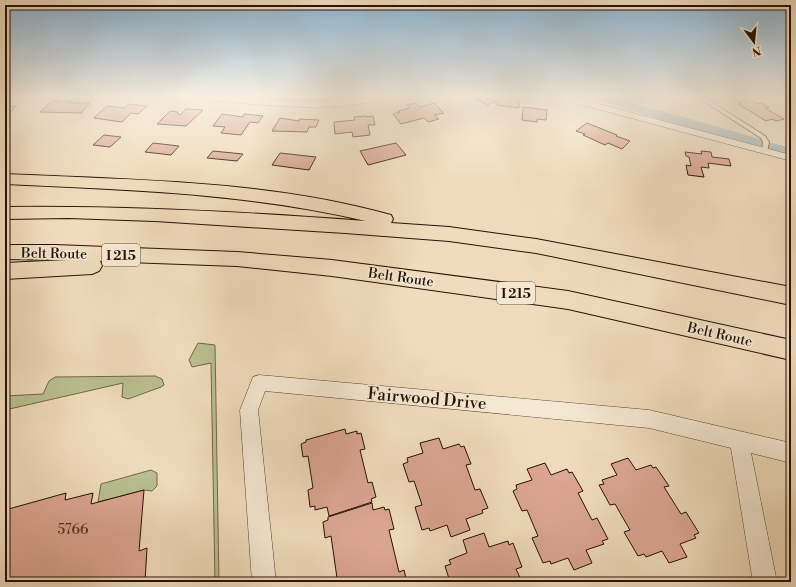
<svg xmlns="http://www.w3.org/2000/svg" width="796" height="587" font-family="'Libre Bodoni',serif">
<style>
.green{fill:#b9c091;stroke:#70684a}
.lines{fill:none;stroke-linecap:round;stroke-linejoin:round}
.canal{fill:#a1b8bd;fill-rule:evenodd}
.building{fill:#dca692;stroke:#261104}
.service-casing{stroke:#584432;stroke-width:2}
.minor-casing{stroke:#584432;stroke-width:1}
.motorway-casing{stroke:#261104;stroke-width:2}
.service{fill:#f5e8d3;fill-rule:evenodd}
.minor{fill:#f5e8d3;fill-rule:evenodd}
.motorway{fill:#f0dcbc;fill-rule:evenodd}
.labels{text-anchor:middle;stroke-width:3.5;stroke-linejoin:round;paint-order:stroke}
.shield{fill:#f5e8d3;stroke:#645242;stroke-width:1}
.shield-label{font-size:13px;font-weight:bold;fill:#261104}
.street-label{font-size:14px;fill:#261104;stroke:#f5e8d3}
.near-number-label{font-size:14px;fill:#543628}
.near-street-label{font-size:17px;fill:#261104;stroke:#f5e8d3}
</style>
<rect width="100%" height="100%" fill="#f0dcbc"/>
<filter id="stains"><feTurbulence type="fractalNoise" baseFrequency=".005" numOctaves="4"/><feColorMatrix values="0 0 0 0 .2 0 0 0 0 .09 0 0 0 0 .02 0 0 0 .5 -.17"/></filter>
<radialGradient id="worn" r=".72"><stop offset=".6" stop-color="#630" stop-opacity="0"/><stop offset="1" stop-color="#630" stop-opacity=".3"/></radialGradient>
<path class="green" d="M198,343L215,345L219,582H215L211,363L192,367L189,360Z
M155,376L162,379L164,385L161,387L128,399L122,397L123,383L5,410V396L43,394L49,381L55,377Z
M151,470L157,473V486L152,491L144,490L98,502L101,484Z"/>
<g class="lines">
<path class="canal" d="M592,96H608L764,140L765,143L764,146H754L668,122L593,98Z
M772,143L791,148V156L767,150L765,147L767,144Z"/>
</g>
<path class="building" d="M467,96H491L514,99L519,101V108L497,105V102H493L488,105L475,99L477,98Z
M729,96H745L757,104L761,103L769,107L765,108L784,119L777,121L772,119L766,121L738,104L742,103Z
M52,101H72L70,103H90L81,113L40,112Z
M416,103L420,107L434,103L444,113L434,115L439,119L428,122L424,118L401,124L393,114L400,112L398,111L410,108L407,105Z
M129,104L147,106L138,114L131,113L122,122L94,118L107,106L125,108Z
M5,106H16L8,115H5Z
M523,107L547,110L546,120L537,119V122L522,120Z
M186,109L203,110L186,126L157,124L170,111L178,112L177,113L180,115Z
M222,114L243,117L244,114L263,116L258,123L250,122L241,135L221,133L225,127L213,126Z
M366,116V117L373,116L375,125H368L370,135L353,137L352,132L335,134L334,122L355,120L354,117Z
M280,118L299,121V119L319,120L316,127H309L307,132L272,131Z
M587,123L617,135L616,136L630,141L622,149L608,143L605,145L583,135L585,134L576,131Z
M104,135L121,137L110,147L93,145Z
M153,143L179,146L171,155L145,152Z
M396,143L406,155L368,165L360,151Z
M213,151L243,154L237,161L207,158Z
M701,151L711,152L712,157L729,159L731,166L708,163L709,168L701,167L704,177L688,175L686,165L691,166L689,157L686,156L685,152L702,154Z
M280,153L316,157L309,170L272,165Z
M345,429L346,434L357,431V434L361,433L365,449L360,450L368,483L372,482L376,497L371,499L372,502L329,516L327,507L315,510V506L310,507L308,490L313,488L308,456L303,457L301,444L306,442V440Z
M439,438L443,449L459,444L461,447L464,446L471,464L466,465L475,490L480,489L488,508L482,510L483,513L466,519L470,530L451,537L447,525L430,531L429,528L422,530L415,507L422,505L414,481L409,482L403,464L408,462L407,458L423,453L420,443Z
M628,458L636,470L651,465L653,468L656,467L669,486L664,487L681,514L686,512L699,533L694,535L696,538L680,544L687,557L669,563L662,551L646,557L644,554L638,556L624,532L630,530L615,504L610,505L599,485L604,484L602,480L617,475L611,464Z
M545,463L551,475L567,469L569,473L572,472L583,491L578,493L592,520L597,518L608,539L602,541L604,544L586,550L592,563L574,570L568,558L551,564L550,561L543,563L532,538L538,536L527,510L522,511L513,491L517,489L516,485L532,480L527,469Z
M144,490L139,551L147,548L145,582H5V510L66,493L65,500L93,493L91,504Z
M372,503L373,510L384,507L385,510L389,509L394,529L389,530L399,572L404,570L407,582H332V580L337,578L331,536L325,538L323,522L328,520V517Z
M484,533L489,547L508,541L509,545L513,543L522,567L516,569L522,582H450L445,566L451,564L449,560L467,553L463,540Z"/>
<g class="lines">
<defs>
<path id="service" d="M696,96H702L765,136L769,142L767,152L762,151L763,142L761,138Z"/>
<path id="minor" d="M194,96C212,94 231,96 249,98C271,100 294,101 316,101C341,101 368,93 392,96L390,98C327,114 263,105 199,99Z
M555,96H569L791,155V161L556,98Z
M259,375L649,410L791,443V463L751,453L777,582H753L731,448L649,428L265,391L258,410L276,582H252L240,410L253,377Z"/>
<path id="motorway" d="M5,174C134,180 266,180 391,215L393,219L391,223L449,227L536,239L791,287V305L536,253L449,241L345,233L155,221L68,218L5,219V207C125,205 246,212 366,221C248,193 126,190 5,184Z
M5,245H55L237,252L332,260L568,291L791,340V360L568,309L332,276L237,266L100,261L102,266L99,271L92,274L5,279V263L67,260L5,259Z"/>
</defs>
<use href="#service" class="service-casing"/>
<use href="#minor" class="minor-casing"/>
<use href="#motorway" class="motorway-casing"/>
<use href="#service" class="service"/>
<use href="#minor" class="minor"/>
<use href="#motorway" class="motorway"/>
</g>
<linearGradient id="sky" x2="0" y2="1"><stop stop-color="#8bb6d7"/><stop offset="0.54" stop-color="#f8efe1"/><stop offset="1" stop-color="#f8efe1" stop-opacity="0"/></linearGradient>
<rect width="796" height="178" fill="url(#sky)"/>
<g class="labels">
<g class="shield">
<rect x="102" y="244" width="38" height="22" rx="3"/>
<rect x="497" y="282" width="38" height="22" rx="3"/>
</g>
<g class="shield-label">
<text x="121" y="260">I 215</text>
<text x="516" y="298">I 215</text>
</g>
<g class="street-label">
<text transform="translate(54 253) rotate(1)" y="5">Belt Route</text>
<text transform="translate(401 277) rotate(8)" y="5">Belt Route</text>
<text transform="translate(720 334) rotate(13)" y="5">Belt Route</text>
</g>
<g class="near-number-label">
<text x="73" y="534">5766</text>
</g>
<g class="near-street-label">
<text transform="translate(427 398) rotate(5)" y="6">Fairwood Drive</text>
</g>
</g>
<rect width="796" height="587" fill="none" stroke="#f0dcbc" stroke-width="20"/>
<rect x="6" y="6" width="784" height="575" fill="none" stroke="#261104" stroke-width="2"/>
<rect x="10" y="10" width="776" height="567" fill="none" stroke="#261104"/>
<g transform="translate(754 42) rotate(164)" stroke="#f5e8d3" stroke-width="3" paint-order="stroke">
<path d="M0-3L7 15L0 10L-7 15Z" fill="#261104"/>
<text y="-6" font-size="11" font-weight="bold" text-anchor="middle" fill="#261104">N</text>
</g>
<rect width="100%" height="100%" filter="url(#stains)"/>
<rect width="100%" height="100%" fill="url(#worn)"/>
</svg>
